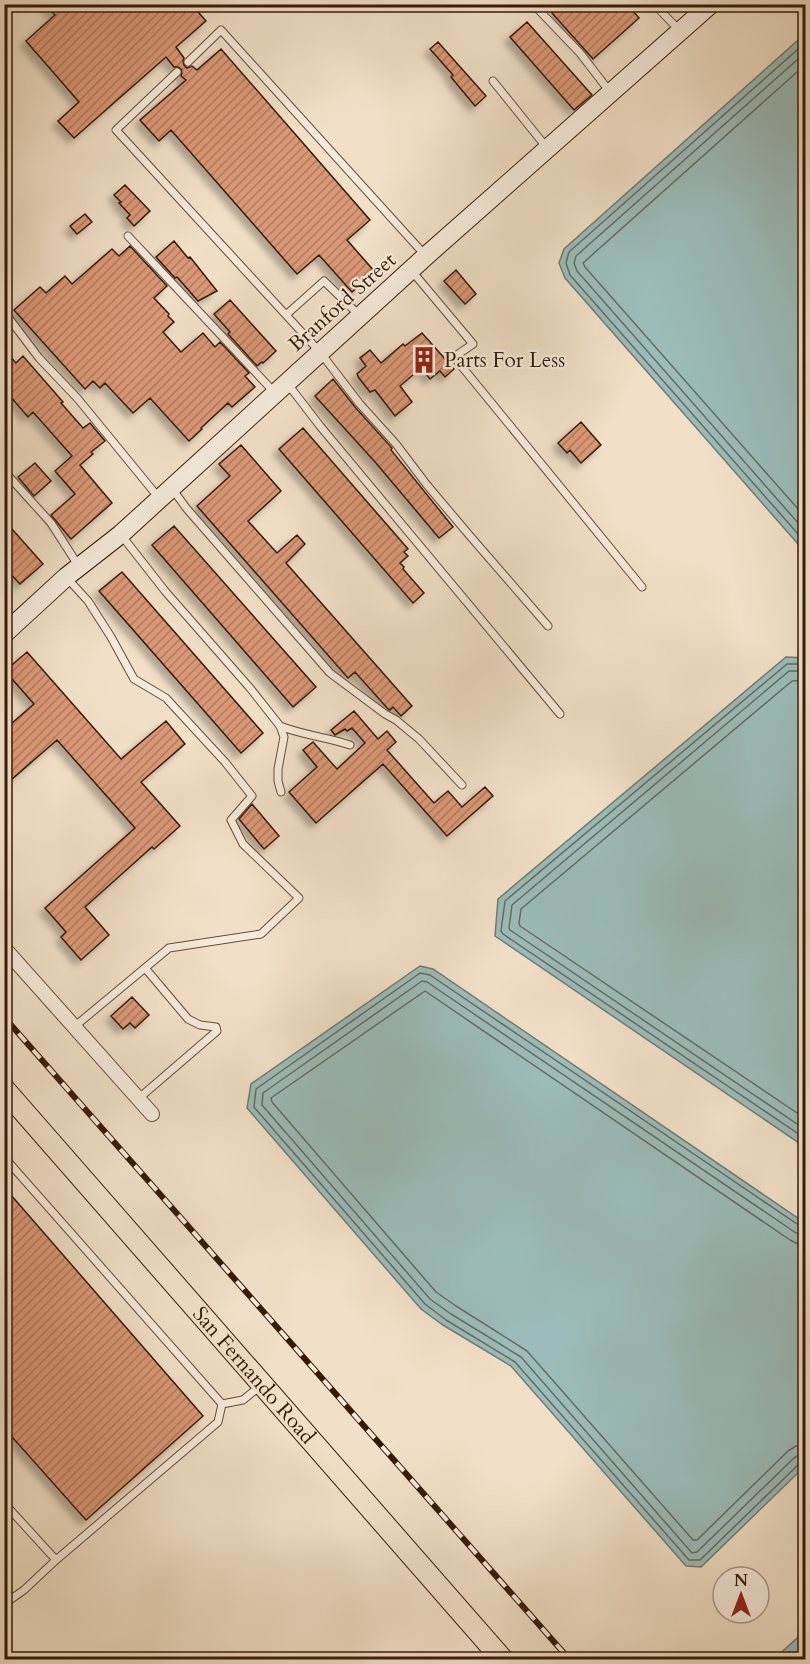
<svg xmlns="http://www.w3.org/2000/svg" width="810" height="1664" font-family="Cardo,serif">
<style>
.water{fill:#9bbcba;stroke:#727b73;stroke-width:1.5}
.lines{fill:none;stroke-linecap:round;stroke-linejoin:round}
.shore{stroke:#686b61;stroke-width:1.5}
.building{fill:url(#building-hatch);stroke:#351a08;stroke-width:1.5;filter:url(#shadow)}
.service-casing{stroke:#644b38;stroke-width:9}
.minor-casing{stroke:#644b38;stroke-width:16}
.secondary-casing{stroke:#351a08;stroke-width:20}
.primary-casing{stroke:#351a08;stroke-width:23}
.service{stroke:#f6eadb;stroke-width:7}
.minor{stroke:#f6eadb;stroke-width:14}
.secondary{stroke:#f6eadb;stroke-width:18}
.primary{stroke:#f1dfc7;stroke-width:21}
.rail-casing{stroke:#351a08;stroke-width:6}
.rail{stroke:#f6eadb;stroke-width:4;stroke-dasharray:11;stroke-linecap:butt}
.labels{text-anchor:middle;stroke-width:4.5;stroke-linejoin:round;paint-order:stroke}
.street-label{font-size:21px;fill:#351a08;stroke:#f6eadb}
.poi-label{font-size:21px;fill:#351a08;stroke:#f6eadb;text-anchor:start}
</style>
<defs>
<pattern id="building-hatch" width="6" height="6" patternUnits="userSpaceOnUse" patternTransform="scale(1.5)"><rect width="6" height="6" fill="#da9777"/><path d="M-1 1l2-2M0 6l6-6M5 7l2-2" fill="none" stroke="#b27a60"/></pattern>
<filter id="shadow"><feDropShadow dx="-5.5" dy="5.5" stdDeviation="3" flood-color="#0004"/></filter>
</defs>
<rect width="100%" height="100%" fill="#f1dfc7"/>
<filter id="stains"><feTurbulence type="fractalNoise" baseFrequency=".00333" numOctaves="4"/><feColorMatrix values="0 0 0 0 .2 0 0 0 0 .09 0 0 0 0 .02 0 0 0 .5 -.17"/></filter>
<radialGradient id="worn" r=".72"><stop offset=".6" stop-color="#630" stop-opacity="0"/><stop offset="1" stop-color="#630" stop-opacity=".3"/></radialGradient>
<path class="water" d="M805,34V552L565,278L559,263L564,249Z
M786,657L806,658L805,1147L495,936L498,899Z
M420,966L433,969L805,1223V1466L701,1567L686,1566L511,1366L443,1325L421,1309L247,1108L251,1084Z
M805,1631V1659H774Z"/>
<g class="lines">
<path class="shore" d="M806,42L569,252L566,263L570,275L806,543
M806,52L576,256L574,263L577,271L806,532
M806,64L583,263L585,267L806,518
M806,664H787L505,901L501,931L503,934L806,1139
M806,671H789L512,905L509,928L510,930L806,1130
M806,680L792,681L521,909L519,923L520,926L806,1119
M806,1228L800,1226L430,975L420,973L256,1089L254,1107L425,1304L446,1320L515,1362L689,1560H700L799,1464L806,1462
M806,1235L796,1233L427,982L422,981L263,1093L262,1105L430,1299L451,1314L521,1357L692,1553L697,1552L794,1458L799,1455L806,1454
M806,1244H798L790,1240L425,991L271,1098L272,1102L436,1292L456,1306L527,1351L693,1540H697L788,1451L796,1446L806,1445"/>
</g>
<path class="building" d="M45,4H191L206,21L176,47L184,58L183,61L184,65L187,68L192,66L197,70L221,49L370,220L347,240L375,272L352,292L319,255L297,274L171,130L159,141L140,120L186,80L181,76L182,73L181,69L178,67H174L166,57L74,138L58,121L79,102L26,41L55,15Z
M562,4H627L639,18L593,59L552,13Z
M527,22L592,95L574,110L510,37Z
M438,42L486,96L475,106L451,77L453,75L430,49Z
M125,185L150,211L134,226L127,218L130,215L119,203L121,202L114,195Z
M85,214L92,222L77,234L70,226Z
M174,241L188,258L190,257L217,291L198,301L177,277L175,278L156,257Z
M130,246L167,286L154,298L169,314L168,316L174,322L163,332L181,352L203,333L215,347L220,342L249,373L245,376L255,387L232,407L228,403L201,428L202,429L189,441L150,398L133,413L105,383L100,388L93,381L85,389L14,310L40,287L46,293L65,276L72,284L112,249L119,256Z
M456,270L476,294L465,304L444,281Z
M230,300L276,351L263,363L262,362L257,366L228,334L230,332L214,314Z
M422,333L454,369L445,377L440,371L430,379L421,368L400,386L412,402L395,416L375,390L370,392L359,378L357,374L366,366L360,358L370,350L381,363L403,344L405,346Z
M4,350L16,363L23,356L63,402L61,403L83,428L90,423L105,441L91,452L93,454L80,465L112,503L71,539L51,515L75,494L55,471L72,456L33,412L28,417L10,396L4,401Z
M333,379L355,407L392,448L391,450L453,527L439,538L376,463L315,396Z
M581,422L601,445L581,463L570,450L567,453L558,443Z
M303,428L408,549L404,552L408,556L400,563L404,567L403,569L424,593L413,603L279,449Z
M241,445L281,491L248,521L277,553L297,535L305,544L286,563L412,706L401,716L393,707L390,710L388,709L355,672L348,678L197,506L230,476L219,464Z
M35,463L51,481L34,496L18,477Z
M4,520L43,564L20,584L4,567Z
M174,526L316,687L293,707L152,545Z
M122,572L263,733L241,753L99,591Z
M27,652L121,759L166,721L185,744L141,782L180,826L154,849L152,847L85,907L109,935L81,960L61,937L66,932L45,908L135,828L57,740L4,786V730L34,704L5,671Z
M354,711L378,739L387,731L396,742L387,750L434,803L448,791L462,807L485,787L493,796L447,836L383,764L316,823L289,792L317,767L303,750L313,742L337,769L365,743L352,728L347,731L345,729L335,735L331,730Z
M252,804L279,836L264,849L239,819Z
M132,997L149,1015L135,1028L130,1023L123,1029L111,1016Z
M4,1187L203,1416L86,1520L4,1428Z"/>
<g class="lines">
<defs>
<path id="service" d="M533,4L580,53L610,92
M654,4L679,30
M188,62L221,30L425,255
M177,72L116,130L320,352L359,403L396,444L427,485L470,536L548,626
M493,81L547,148
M128,236L275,393
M411,270L473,344L454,357L642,587
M287,314L324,281L359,315
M8,317L39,358L78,399L159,498
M287,383L320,426L560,714
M4,471L51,523L78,565
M173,490L187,509L330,673L385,714L396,720L419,739L462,785
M122,536L165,591L250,688L280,726L284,737L278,769V781L281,792
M67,578L88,601L111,637L134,679L166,698L225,762L252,796L231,820L243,844L299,898L261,934L169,948L74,1027
M280,726C302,735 327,737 350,745
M138,1099L217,1031L216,1027L200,1025L188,1019L145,968
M4,1157L222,1404L218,1422L56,1560L4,1503
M222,1404L243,1400L260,1386
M4,1604L24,1590L56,1560"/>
<path id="minor" d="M4,948L152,1114"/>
<path id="secondary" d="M4,634L66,577L121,534L426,256L711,4"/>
<g id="primary">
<path id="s1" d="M4,1089L503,1660"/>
</g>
</defs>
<use href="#service" class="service-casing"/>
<use href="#minor" class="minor-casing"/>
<use href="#secondary" class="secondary-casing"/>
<use href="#primary" class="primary-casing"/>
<use href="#service" class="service"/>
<use href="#minor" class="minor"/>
<use href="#secondary" class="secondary"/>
<use href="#primary" class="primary"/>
<defs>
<path id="rail" d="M4,1017L570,1660"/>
</defs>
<use href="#rail" class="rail-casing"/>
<use href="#rail" class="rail"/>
</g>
<defs>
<symbol id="building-bare" viewBox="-9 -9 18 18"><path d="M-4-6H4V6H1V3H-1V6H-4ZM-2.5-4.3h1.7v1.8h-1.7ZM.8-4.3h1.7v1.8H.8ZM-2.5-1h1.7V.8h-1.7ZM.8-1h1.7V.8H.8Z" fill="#8f2418" stroke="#f6eadb" stroke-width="2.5" paint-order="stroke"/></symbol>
</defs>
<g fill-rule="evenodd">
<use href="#building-bare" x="405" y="341" width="38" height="38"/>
</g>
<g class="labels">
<g class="street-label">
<text transform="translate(342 302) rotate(-42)" y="7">Branford Street</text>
<text dy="7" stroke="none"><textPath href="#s1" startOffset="380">San Fernando Road</textPath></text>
</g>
<g class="poi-label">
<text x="444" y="367">Parts For Less</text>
</g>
</g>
<rect width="810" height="1664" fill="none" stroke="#f1dfc7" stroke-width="24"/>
<rect x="6" y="6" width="798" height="1652" fill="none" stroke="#351a08" stroke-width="3"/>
<rect x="12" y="12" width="786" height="1640" fill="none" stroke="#351a08" stroke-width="1.5"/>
<g transform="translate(741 1595)"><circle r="28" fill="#f6eadb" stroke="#a99787" stroke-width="1.5"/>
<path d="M0-4.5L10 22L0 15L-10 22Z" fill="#8f2418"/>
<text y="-9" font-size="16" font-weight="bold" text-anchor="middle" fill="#351a08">N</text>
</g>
<rect width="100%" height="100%" filter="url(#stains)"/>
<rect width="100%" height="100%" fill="url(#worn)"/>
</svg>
